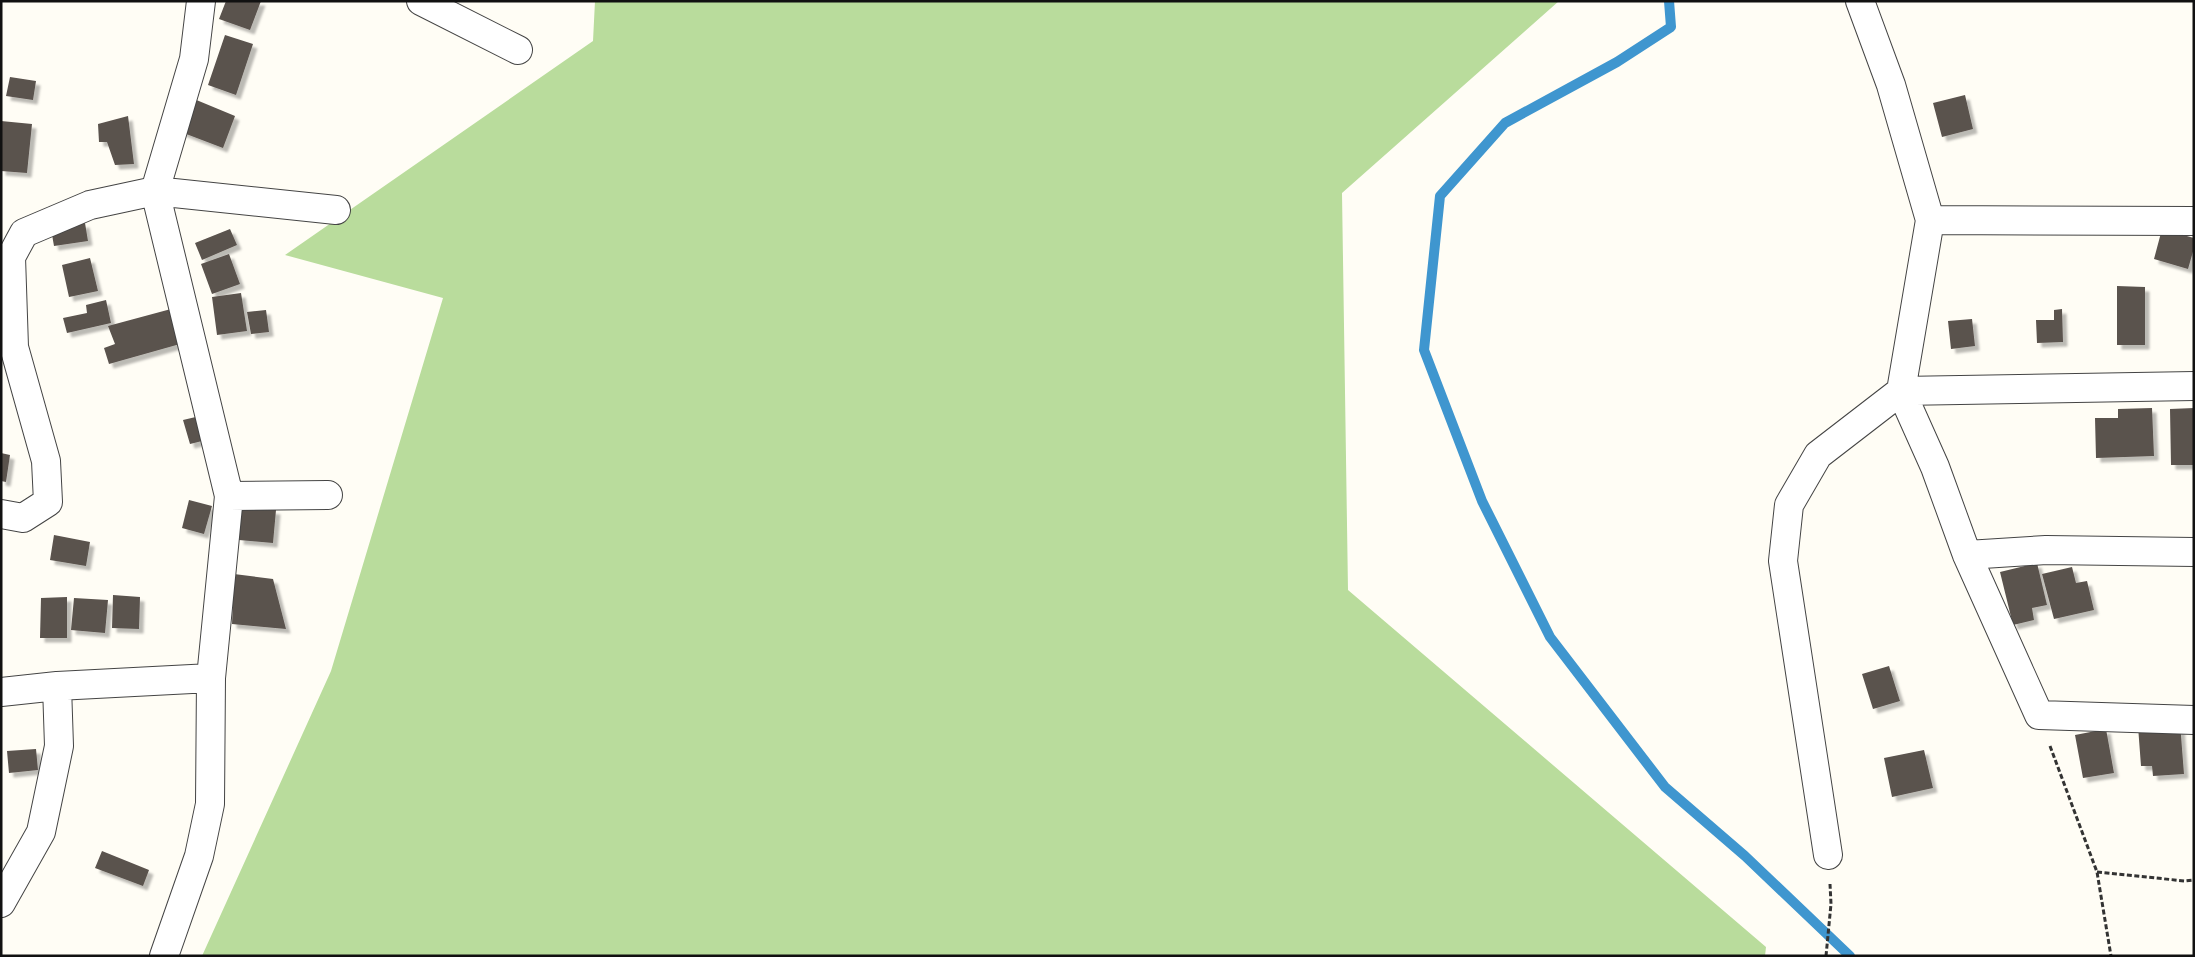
<svg xmlns="http://www.w3.org/2000/svg" width="2195" height="957" font-family="'Roboto Serif',serif">
<style>
.forest{fill:#b9dc9c}
.lines{fill:none;stroke-linecap:round;stroke-linejoin:round}
.stream{stroke:#3f96cf;stroke-width:10}
.building{fill:#5a524d;filter:url(#shadow)}
.street-casing{stroke:#444;stroke-width:30}
.path{stroke:#333;stroke-width:3;stroke-dasharray:5 2.5;stroke-linecap:butt}
.street{stroke:#fff;stroke-width:28}
</style>
<defs>
<filter id="shadow"><feDropShadow dx="4.5" dy="4.5" stdDeviation="1" flood-color="#0004"/></filter>
</defs>
<rect width="100%" height="100%" fill="#fffdf5"/>
<path class="forest" d="M595,1H1559L1342,193L1348,590L1766,947L1765,956H202L331,671L443,298L285,255L593,41Z"/>
<g class="lines">
<path class="stream" d="M1669,1L1671,27L1617,62L1505,123L1440,196L1424,350L1482,501L1550,637L1665,787L1745,856L1850,956"/>
</g>
<path class="building" d="M226,1H261L250,30L219,19Z
M225,35L253,44L236,95L208,85Z
M10,77L36,81L33,100L6,96Z
M1965,95L1973,129L1942,137L1933,103Z
M194,99L235,116L223,148L181,132Z
M128,116L134,164L115,165L107,142H99L98,124Z
M1,121L32,124L27,173L1,171Z
M85,223L88,241L54,246L51,229Z
M230,229L237,245L202,260L195,243Z
M2162,229L2194,238V248L2188,269L2154,259Z
M229,254L240,284L212,294L201,264Z
M90,258L98,291L69,297L62,265Z
M2117,286L2145,287V345H2117Z
M241,293L247,331L217,335L212,297Z
M106,300L111,323L67,333L63,318L87,313L86,305Z
M171,309L180,344L109,364L104,348L115,344L108,326Z
M2062,309L2063,342L2037,343L2036,320H2054V310Z
M266,310L269,332L251,334L247,312Z
M1972,319L1975,346L1951,349L1948,321Z
M2152,408L2154,456L2096,458L2095,418H2118V409Z
M2194,408V465H2171L2170,409Z
M200,416L206,440L190,444L183,420Z
M1,453L10,455L6,482L1,481Z
M189,500L212,506L204,534L182,528Z
M242,507L276,510L273,543L239,540Z
M54,535L90,542L86,566L50,560Z
M2037,563L2047,605L2032,608L2034,620L2013,625L2000,572Z
M2072,567L2076,583L2087,581L2094,610L2054,619L2042,574Z
M234,574L273,579L286,629L232,624Z
M113,595L140,597L139,629L112,628Z
M67,597V638H40L41,598Z
M74,598L108,600L105,633L71,630Z
M1889,666L1900,701L1873,709L1862,674Z
M2180,723L2184,774L2153,776L2152,766H2141L2138,726Z
M2106,729L2114,773L2083,778L2075,735Z
M36,749L38,770L9,773L7,751Z
M1924,750L1933,788L1892,797L1884,758Z
M102,851L149,870L143,886L95,868Z"/>
<g class="lines">
<defs>
<path id="street" d="M421,1L518,50
M1930,220L2194,221
M2194,386L1901,391L1935,467L1967,555L2039,715L2194,720
M229,496L328,495
M1,514L23,518L48,502L46,461L14,347L11,257L24,233L90,205L155,191L336,210
M1967,555L2046,550L2194,552
M1,692L57,686L211,678
M1828,855L1783,561L1789,505L1818,455L1901,391L1930,220L1891,85L1860,1
M1,903L41,832L59,746L57,686
M164,956L199,856L210,804L211,678L229,496L155,191L194,59L201,1"/>
</defs>
<use href="#street" class="street-casing"/>
<path class="path" d="M2050,746L2097,872L2111,956
M2097,872L2185,881L2194,880
M1826,956L1831,904L1830,884"/>
<use href="#street" class="street"/>
</g>
<rect width="2195" height="957" fill="none" stroke="#111111" stroke-width="5"/>
</svg>
